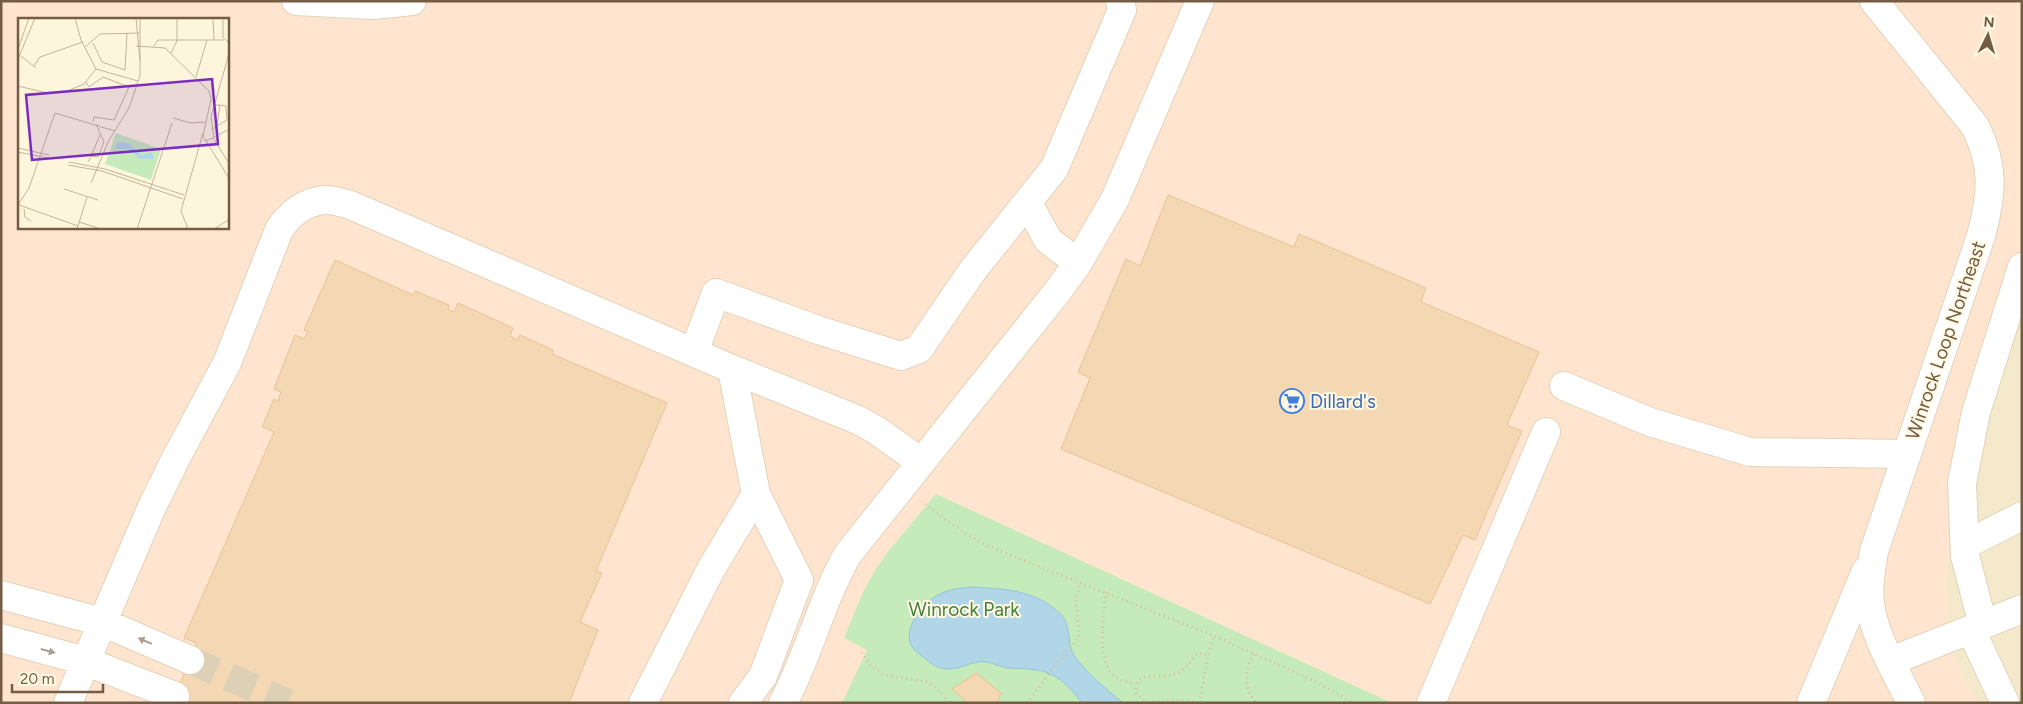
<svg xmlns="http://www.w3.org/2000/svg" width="2023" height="704" font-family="Figtree,sans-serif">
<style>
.residential{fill:#f5e9cb}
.commercial{fill:#ffe5cf;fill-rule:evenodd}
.green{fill:#c6ebbb}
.water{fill:#b1d6e7;stroke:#96c4da}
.building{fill:#f4d8b3;stroke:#e8c192}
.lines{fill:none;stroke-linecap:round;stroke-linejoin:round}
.minor-tunnel{stroke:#dcd0b6;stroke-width:28;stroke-dasharray:28 14;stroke-linecap:butt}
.minor-casing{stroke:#e1d3b9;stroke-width:30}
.path{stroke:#d8bb96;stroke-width:3;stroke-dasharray:1 4;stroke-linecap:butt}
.minor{stroke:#fff;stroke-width:28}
.oneway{fill:#ac9e8f}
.labels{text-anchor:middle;stroke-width:4;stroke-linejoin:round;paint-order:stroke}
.street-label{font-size:19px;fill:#745d44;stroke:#fff9e4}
.shop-label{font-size:19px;fill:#366cbe;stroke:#fff9e4;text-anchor:start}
.park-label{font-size:19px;fill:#46803f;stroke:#fff9e4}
.inset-road{fill:none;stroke:#c3b49a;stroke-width:1}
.view{fill:#7b2cbf;fill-opacity:0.15;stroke:#7b2cbf;stroke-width:2.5}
.inset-edge{fill:none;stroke:#745d44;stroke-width:2.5}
</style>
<rect width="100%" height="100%" fill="#fef6dc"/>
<path class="residential" d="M2022,244V703H1976L1952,655L1945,581L1966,410Z"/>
<path class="commercial" d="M1,1H2022V244L1966,410L1945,581L1952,655L1976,703H1ZM19,19H228V228H19Z"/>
<path class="green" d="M936,494L1392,703H842L867,650L844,638L863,592L875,570L890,549Z"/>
<path class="water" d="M974,587C1000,589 1025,589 1048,604C1053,608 1060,612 1063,617C1071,628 1067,642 1073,654C1085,672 1106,689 1123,703H1082C1072,689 1056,672 1037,670C1027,668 1017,669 1007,668C997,666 988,660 978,662C966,664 954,672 941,668C935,667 929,662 925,658C920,655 914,651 911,645C904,632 918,610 928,602C942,590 956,588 974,587Z"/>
<path class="building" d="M1168,195L1294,247L1299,234L1426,288L1421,302L1539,352L1507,425L1522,431L1475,540L1463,535L1430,604L1061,449L1090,378L1078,372L1126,259L1140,266Z
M335,260L413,295L415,291L449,305L448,309L454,312L458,303L513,328L510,336L518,340L520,335L553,350L552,354L667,403L596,571L602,573L580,622L598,630L569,703H172L197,643L184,638L274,432L262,427L274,399L278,401L281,392L274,389L295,335L304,339L308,332L304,330Z
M976,673L1001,693L997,703H968L952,689Z"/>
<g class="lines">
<path class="minor-tunnel" d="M190,660L288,703"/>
<defs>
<path id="minor" d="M296,1L372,5L412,1
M1874,1L1975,126C1995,166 1992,195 1981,236L1874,551C1871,570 1867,590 1871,610C1877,642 1897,673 1911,703
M1028,203L1048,240L1078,263
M694,352L716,293L818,330L901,356L919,349L973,270L1054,169L1122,10L1120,1
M732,369L756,494L799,580L763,676L743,703
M1564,386L1650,422L1750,452L1907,454
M1965,545L2022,516
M1,595L102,622L190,660
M1983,625L1965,556L1962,483L1976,412L2022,267
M1971,630L2005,703
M1,638L85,661L175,696
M1891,661L2022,609
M68,703L151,509L176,458L227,363L279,230C289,214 305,202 324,200C331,199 341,203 348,204L732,369L858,420L876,430L921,462
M643,703L710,571L756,494
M783,703C809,655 821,601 848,554L1057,292L1078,263L1115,199L1200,1
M1431,703L1546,432
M1811,703L1866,571"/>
</defs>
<use href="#minor" class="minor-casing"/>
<path class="path" d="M925,504L966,534L988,546L1214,636L1312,680L1354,703
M1106,592C1103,611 1098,654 1109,670C1114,679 1127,682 1136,684
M862,652L870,665L884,675L928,682L937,689L950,703
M1254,654C1244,672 1243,686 1256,703
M1027,703L1057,662L1079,638L1076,600L1080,582
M1198,703L1185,700L1146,702L1136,693C1135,686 1137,680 1145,677C1178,674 1176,680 1198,653L1208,655
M1200,703L1208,655L1214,636"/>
<use href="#minor" class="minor"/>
</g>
<defs><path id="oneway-solid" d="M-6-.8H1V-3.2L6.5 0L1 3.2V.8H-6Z" transform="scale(1.25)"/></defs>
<g class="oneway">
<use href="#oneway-solid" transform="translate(145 641) rotate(-157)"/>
<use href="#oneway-solid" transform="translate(48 651) rotate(15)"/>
</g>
<defs>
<symbol id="supermarket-ring" viewBox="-11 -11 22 22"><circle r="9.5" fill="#fff9e4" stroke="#3f7fe0" stroke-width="1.5"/><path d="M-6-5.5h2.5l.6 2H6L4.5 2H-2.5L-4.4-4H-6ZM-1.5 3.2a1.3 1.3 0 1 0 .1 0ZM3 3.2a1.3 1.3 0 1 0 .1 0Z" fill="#3f7fe0"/></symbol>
</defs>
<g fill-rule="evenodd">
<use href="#supermarket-ring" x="1278" y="387" width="28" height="28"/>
</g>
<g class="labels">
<g class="street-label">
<text transform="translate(1945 340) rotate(-71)" y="7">Winrock Loop Northeast</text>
</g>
<g class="shop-label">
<text x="1310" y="408">Dillard's</text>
</g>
<g class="park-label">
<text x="964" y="616">Winrock Park</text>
</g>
</g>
<g transform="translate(18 18)">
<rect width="211" height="211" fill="#fef6dc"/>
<path d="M98,115L143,131L133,162L87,146Z" fill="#c6ebbb"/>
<path d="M101,124L110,125L124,137L134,134L136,141H122L111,131H99L97,127Z" fill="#b1d6e7"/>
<path class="inset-road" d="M57,0L63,22L78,51M118,0L122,43M195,0L196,22M205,0V19L212,26M75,25L84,44L107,52L109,15M118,28L147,30L191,73L193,81L185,118L212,162M136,28L140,22H206M67,29L82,16L122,15M0,31L11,0M153,35L159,23V0M3,38L18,50M0,41L17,0M16,48L22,39L65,24M78,51L120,63M178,59L189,22M68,64L71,69L85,59L111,69L96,102L76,99L75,104M0,68L29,75L47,74L66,66L78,51M155,100L173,105L187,104M199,108L209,102L208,88L202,87M193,112L199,108L202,87H196M196,119L193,99L212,32M195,120L212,147M188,123L212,111M0,130L31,137M0,134L30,140M73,138L82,117M51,144L87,151L166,177M70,144L73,138L80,139L86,124L78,106M50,147L84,153L165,181M73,165L91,122L111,90L122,58V0M46,171L80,182M0,187L11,170L37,95L97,113M1,187L60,208M6,191L7,199L13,203M61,204L83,211M59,211L69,179M119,211L154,105M170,211L163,193L185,115M196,211L212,201"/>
<path class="view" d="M194,61L200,126L14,142L8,77Z"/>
<rect width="211" height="211" class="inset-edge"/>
</g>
<rect width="2023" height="704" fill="none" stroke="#745d44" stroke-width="5"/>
<g transform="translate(1988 35) rotate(5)" stroke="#fff9e4" stroke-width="4" paint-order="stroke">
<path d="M0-4L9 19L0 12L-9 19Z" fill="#745d44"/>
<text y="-8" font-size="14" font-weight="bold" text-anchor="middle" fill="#745d44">N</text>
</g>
<path d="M12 684v8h91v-8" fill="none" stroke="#745d44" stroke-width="2.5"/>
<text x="20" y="684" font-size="15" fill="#745d44" stroke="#fff9e4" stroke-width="4" paint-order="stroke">20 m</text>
</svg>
